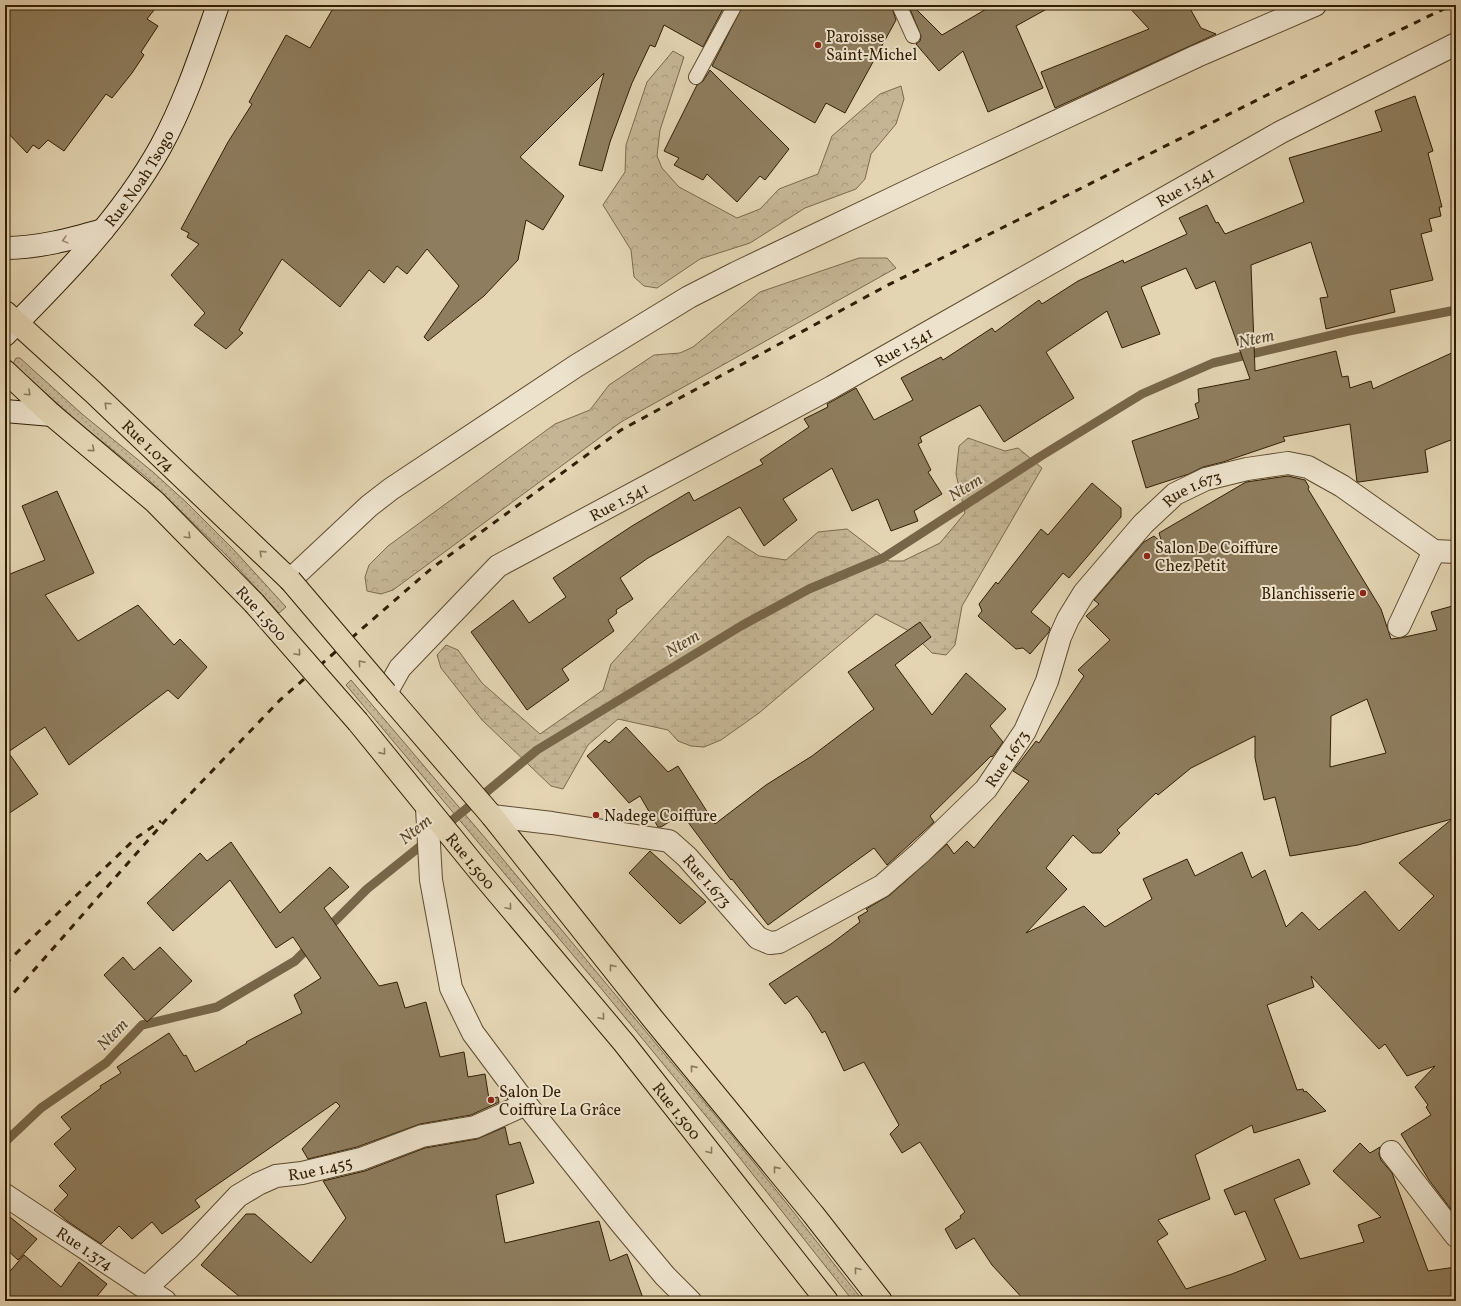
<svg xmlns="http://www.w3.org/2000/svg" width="1461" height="1306" font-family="Vollkorn,serif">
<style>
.forest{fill:url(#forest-crowns);stroke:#7c6a4c}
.wetland{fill:url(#wetland-marsh);stroke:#7c6a4c}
.park{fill:url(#park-dots);stroke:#7c6a4c}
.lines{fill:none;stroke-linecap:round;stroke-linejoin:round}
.stream{stroke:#786648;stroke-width:9}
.building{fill:#8e7d5e;stroke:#321e03;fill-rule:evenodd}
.service-casing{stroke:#5e4c2f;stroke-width:16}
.minor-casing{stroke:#5e4c2f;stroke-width:24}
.secondary-casing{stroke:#321e03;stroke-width:24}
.primary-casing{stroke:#321e03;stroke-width:24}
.service{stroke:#ede3cd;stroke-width:14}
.minor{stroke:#ede3cd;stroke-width:22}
.secondary{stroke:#ede3cd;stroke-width:22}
.primary{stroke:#e3d4b2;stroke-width:22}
.rail{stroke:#321e03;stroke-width:3;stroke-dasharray:7 7;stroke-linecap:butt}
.primary-bridge-casing{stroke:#321e03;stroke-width:24;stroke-linecap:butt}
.primary-bridge{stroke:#e3d4b2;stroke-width:22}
.oneway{stroke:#998a72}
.oneway2{stroke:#8a795a}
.poi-dot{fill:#8f2418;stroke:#ede3cd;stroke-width:1.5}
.labels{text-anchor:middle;stroke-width:4;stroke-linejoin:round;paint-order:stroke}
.poi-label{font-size:16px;fill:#321e03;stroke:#ede3cd;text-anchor:start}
.street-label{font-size:16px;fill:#321e03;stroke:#ede3cd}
.water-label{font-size:17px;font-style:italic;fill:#5b482b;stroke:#ede3cd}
</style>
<defs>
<pattern id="forest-crowns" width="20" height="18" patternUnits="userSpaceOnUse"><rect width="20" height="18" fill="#c5b594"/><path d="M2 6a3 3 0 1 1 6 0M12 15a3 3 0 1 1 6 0" fill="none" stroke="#aa9b7e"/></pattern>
<pattern id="wetland-marsh" width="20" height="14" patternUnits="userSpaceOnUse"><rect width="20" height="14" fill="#c5b594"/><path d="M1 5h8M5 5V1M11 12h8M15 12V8" fill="none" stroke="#aa9b7e"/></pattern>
<pattern id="park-dots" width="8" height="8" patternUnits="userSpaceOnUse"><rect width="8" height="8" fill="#c5b594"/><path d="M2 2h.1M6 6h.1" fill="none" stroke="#aa9b7e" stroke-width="1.8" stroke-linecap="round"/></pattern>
</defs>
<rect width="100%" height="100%" fill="#e3d4b2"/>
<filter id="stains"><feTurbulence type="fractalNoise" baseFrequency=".005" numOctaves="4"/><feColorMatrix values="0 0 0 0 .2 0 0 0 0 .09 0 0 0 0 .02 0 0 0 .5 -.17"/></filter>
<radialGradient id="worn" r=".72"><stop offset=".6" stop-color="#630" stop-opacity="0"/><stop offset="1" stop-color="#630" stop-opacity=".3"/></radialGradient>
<path class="forest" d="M673,51L684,57L660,130L657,156L662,168L679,187L737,218L760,209L779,189L818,174L832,136L880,94L901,86L904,99L896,124L871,154L865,179L856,189L805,208L750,243L700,259L657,288L644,286L634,277L631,250L603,205L625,172L626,145L647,82Z
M859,258H887L896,268L621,422L393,590L381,594L367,591L365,577L369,565L388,546L555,424L590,410L609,385L654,355L680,353L693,347L760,292Z"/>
<path class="wetland" d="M968,438L1005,451L1018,448L1042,468L962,606L955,645L946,655L932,653L911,632L876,614L759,713L721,740L704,747L691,746L678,741L668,730L618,719L588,745L563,789L551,786L482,720L441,668L437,655L446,645L458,650L482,683L540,734L603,690L611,664L728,536L759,556L786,560L818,532L847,529L889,561H903L940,543L965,513L956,474L959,446Z"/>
<path class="park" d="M16,358H20L82,414L153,472L186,502L234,550L286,607L279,613L227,556L146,477L77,421L13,364Z
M351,680L497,852L730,1133L788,1205L863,1301H853L724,1138L604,992L346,685Z"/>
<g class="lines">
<path class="stream" d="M443,828L537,750L741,626L809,589L883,558L1041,456L1142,394L1213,363L1349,331L1456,310
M325,931L367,889L428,840
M5,1142L41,1108L106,1063L142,1025L217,1007L295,961L312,944"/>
</g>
<path class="building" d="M5,5H158L147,19L158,26L141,52L144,55L132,73L112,98L106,94L64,151L48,140L39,149L33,145L27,153L5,130Z
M335,5H725L703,47L664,25L655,47L650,45L632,83L610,142L602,171L579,165L604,73L520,157L564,196L543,230L526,220L518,260L484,296L428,341L424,337L459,286L427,249L407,274L397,266L384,283L369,270L340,307L282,259L239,330L243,333L226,349L194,325L205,313L171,275L199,244L187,237L189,233L181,229L228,142L252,104L249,102L286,35L310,48Z
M743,5H891L896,20L845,113L826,103L815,123L712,66Z
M993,5H1054L1016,26L1043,88L988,112L963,51L939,71L916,44L920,41L921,36L910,9L913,6L942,35Z
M1127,5H1188L1201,28L1216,34L1055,108L1041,72L1149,29Z
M710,70L789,149L765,180L760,176L737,202L707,174L703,180L674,165L679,158L664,151L697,85L703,81Z
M1415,96L1433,151L1428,153L1442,207H1439L1441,216L1429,219L1432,231L1421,234L1433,280L1390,290L1395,312L1326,329L1320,298L1328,297L1311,242L1251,265L1255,371L1336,351L1342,377L1348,376L1350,388L1371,381L1373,389L1456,351V438L1425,450L1428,472L1359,482H1357L1350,424L1283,437L1285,441L1223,462L1203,467L1189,474L1146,488L1132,441L1199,418L1195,404L1199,402L1198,389L1250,379L1215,281L1196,289L1186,268L1141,287L1160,334L1122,348L1107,311L1046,352L1074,398L1004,442L980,405L920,437L922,442L918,444L931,470L928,472L942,494L914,511L918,521L891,531L878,499L852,511L832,468L783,499L797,520L764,546L740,507L648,558L620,578L633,599L616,610L617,613L608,620L614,631L562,669L569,680L527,710L471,632L513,600L529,623L566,597L553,578L632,526L689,492L694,501L763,464L760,460L809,427L804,419L828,407L827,404L856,388L874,420L913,400L901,378L941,357L943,360L992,328L995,332L1039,300L1042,304L1078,281L1123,260L1124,263L1187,234L1179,218L1207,205L1216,223L1218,222L1225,234L1304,202L1289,158L1382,131L1375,111Z
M1288,476L1305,480L1309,487L1308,489L1381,609L1391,639L1400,638L1437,630L1431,612L1456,605V1216L1429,1180L1401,1134L1431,1115L1426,1107L1428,1105L1415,1087L1435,1066L1407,1076L1385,1044L1379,1049L1311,976L1314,987L1267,1005L1297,1090L1303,1089L1304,1092L1306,1091L1326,1111L1254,1133L1252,1125L1195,1155L1210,1199L1158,1220L1168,1234L1157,1241L1186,1289L1232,1274L1266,1260L1245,1211L1235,1215L1224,1190L1299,1159L1310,1184L1274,1199L1300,1259L1364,1242L1358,1225L1381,1217L1333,1171L1360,1143L1370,1153L1380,1147L1379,1154L1381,1160L1392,1173L1428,1271L1456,1267V1301H1025L992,1265L974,1238L956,1249L945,1229L961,1218L960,1216L965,1212L920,1142L902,1153L890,1134L899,1125L864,1062L844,1071L825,1031L822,1033L810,1013L797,996L785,1004L769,984L831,944L860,922L858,917L868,911L866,909L890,895L947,844L954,854L967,841L974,848L1029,781L1013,771L1036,741L1039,743L1084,676L1078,670L1110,640L1086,616L1099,604L1094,600L1144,542L1154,536L1162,543L1159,533L1246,482ZM1367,699L1386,753L1330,767L1331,716ZM1255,736V758L1264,800L1275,797L1290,856L1358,845L1452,819L1399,863L1434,896L1399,931L1365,891L1319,930L1302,912L1286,927L1265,870L1252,878L1242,852L1195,876L1187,859L1143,879L1152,899L1105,927L1084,906L1026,933L1067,889L1046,868L1073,835L1092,853H1101L1120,833L1117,830L1156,793L1158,795L1191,768Z
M1092,483L1121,508V517L1069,578L1063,573L1031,612L1050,628L1049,632L1030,654L1023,648L1016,649L978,616L982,611L979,604L996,582L998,584L1041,529L1048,535Z
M57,491L94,573L45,595L78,641L138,605L174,645L180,639L207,667L178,699L168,690L69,765L45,727L8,752L38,794L5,816V576L45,560L22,506Z
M920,622L931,637L895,665L932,715L966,673L1006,709L990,726L1003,742L992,757L991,756L930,816L934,822L887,865L874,848L768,925L732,879L731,880L682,814L661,827H658L640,796L629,803L587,756L605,740L609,743L626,727L668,772L678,766L715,824L766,785L812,756L874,709L848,672Z
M231,842L280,913L330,867L349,887L324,908L379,986L397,982L405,1008L426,1002L440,1057L464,1052L468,1077L485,1074L489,1099L498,1097L499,1102L471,1115L420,1124L357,1147L308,1159L302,1149L340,1106L336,1102L195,1200L200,1207L162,1234L152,1222L132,1239L119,1226L101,1244L67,1221L54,1210L68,1195L59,1186L76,1169L54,1144L71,1129L61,1117L101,1088L100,1086L121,1073L117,1067L169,1033L184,1056L186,1055L195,1072L247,1043L246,1042L302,1013L294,995L321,978L293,937L276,948L230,880L173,931L147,903L200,853L207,861Z
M650,851L706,902L680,924L629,873Z
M160,947L192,981L147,1022L104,975L123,957L134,970Z
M505,1127L509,1145L520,1142L534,1183L496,1195L505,1243L599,1221L610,1261L627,1254L644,1301H245L201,1265L246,1214H255L311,1263L346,1218L323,1181L365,1171L425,1148L477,1139Z
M5,1213L37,1239L18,1260L5,1248Z
M24,1255L61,1287L79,1262L107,1284L93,1301H5V1277Z"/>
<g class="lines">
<defs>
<path id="service" d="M899,5L913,36
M696,77L735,5"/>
<g id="minor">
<path d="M290,580L369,506L391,489L576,366L689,297L736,273L933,179L1197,56L1315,5"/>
<path d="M1399,626L1434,551"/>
<path id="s1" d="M386,693L400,668L498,566L832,387L1281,132L1456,44"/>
<path d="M427,808L431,880L451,988L473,1033L526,1104L620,1222L665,1276L690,1301"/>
<path id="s2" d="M492,816L552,823L669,841L687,857L758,938L770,943L779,942L882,886L920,853L986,789L1025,731L1047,681L1060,637L1068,619L1084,593L1143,524L1175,494L1206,479L1247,469L1288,463L1308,467L1342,486L1434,551L1456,552"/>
<path d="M1391,1152L1456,1236"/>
<path id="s3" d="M5,1195L165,1301"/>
<path id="s4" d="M146,1288L188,1249L238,1196L258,1184L276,1176L302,1173L361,1159L422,1136L475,1127L526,1104"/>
</g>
<g id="secondary">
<path d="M5,248C39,248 71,239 103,230"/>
<path id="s5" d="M5,335C62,278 122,217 161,146C185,102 201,53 218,5"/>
<path d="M5,411L52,415"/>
</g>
<g id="primary">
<path id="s6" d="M5,312L93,392L290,580"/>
<path d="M5,371L52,415L155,502L254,603"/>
<path d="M386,693L492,816L653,1019L813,1214L881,1301"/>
<path id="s7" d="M358,722L480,872L624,1043L827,1301"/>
</g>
</defs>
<use href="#service" class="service-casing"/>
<use href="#minor" class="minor-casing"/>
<use href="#secondary" class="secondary-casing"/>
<use href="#primary" class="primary-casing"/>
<use href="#service" class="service"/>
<use href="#minor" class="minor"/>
<use href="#secondary" class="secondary"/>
<use href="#primary" class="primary"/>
<path class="rail" d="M5,964L136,838L161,821
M5,1003L172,813L280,700L432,568L621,430L886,286L1315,71L1452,5"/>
<defs>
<path id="primary-bridge" d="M290,580L386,693
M254,603L358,722"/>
</defs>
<use href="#primary-bridge" class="primary-bridge-casing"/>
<use href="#primary-bridge" class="primary-bridge"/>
</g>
<defs><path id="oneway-chevron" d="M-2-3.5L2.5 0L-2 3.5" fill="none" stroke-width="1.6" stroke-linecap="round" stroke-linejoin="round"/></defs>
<use class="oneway" href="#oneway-chevron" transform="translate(65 240) rotate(165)"/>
<g class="oneway2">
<use href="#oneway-chevron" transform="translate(28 393) rotate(43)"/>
<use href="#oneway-chevron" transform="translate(107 405) rotate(-137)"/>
<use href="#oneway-chevron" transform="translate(92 449) rotate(40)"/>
<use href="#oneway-chevron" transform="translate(188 536) rotate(45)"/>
<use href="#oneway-chevron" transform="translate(262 553) rotate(-136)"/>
<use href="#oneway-chevron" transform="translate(298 653) rotate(49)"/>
<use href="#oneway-chevron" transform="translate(361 663) rotate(-130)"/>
<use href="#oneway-chevron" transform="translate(383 752) rotate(51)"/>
<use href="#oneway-chevron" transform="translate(509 907) rotate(50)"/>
<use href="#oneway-chevron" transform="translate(612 967) rotate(-128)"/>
<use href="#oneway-chevron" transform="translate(602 1017) rotate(50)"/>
<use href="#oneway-chevron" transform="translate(693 1068) rotate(-129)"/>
<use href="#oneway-chevron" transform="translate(710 1151) rotate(52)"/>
<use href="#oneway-chevron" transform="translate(776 1169) rotate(-129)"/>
<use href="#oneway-chevron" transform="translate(857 1270) rotate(-128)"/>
</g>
<g class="poi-dot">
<circle cx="818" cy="45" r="4"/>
<circle cx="1147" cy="556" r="4"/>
<circle cx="1363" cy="593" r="4"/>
<circle cx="596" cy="815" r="4"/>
<circle cx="491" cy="1100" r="4"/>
</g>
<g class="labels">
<g class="poi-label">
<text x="826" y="42">Paroisse<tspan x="826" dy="18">Saint-Michel</tspan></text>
<text x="1155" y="553">Salon De Coiffure<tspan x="1155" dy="18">Chez Petit</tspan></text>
<text x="1355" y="599" text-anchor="end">Blanchisserie</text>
<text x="604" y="821">Nadege Coiffure</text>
<text x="499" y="1097">Salon De<tspan x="499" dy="18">Coiffure La Grâce</tspan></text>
</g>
<g class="street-label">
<text dy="6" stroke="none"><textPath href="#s5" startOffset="207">Rue Noah Tsogo</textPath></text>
<text dy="6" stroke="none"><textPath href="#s1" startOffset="955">Rue 1.541</textPath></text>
<text dy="6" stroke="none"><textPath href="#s1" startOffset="631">Rue 1.541</textPath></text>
<text dy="6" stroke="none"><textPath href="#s6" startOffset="196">Rue 1.074</textPath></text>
<text dy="6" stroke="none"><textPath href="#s2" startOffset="965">Rue 1.673</textPath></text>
<text dy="6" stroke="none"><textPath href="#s1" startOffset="307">Rue 1.541</textPath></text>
<text transform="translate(262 613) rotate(48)" y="6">Rue 1.500</text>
<text dy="6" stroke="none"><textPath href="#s2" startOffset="629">Rue 1.673</textPath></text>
<text dy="6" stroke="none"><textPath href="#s7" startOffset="179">Rue 1.500</textPath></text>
<text dy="6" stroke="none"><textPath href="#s2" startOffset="234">Rue 1.673</textPath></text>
<text dy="6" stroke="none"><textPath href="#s7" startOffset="503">Rue 1.500</textPath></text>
<text dy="6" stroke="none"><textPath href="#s4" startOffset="218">Rue 1.455</textPath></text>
<text dy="6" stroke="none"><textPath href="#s3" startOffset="96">Rue 1.374</textPath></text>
</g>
<g class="water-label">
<text transform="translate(1256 338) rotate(-12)" y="6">Ntem</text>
<text transform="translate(965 487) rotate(-32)" y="6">Ntem</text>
<text transform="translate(682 643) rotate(-31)" y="6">Ntem</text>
<text transform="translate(415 829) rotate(-39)" y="6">Ntem</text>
<text transform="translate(112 1034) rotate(-46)" y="6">Ntem</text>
</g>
</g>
<rect width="1461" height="1306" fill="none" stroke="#e3d4b2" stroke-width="20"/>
<rect x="6" y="6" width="1449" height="1294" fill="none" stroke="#321e03" stroke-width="2"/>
<rect x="10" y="10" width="1441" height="1286" fill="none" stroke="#321e03"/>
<rect width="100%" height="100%" filter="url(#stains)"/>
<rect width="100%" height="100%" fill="url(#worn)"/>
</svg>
